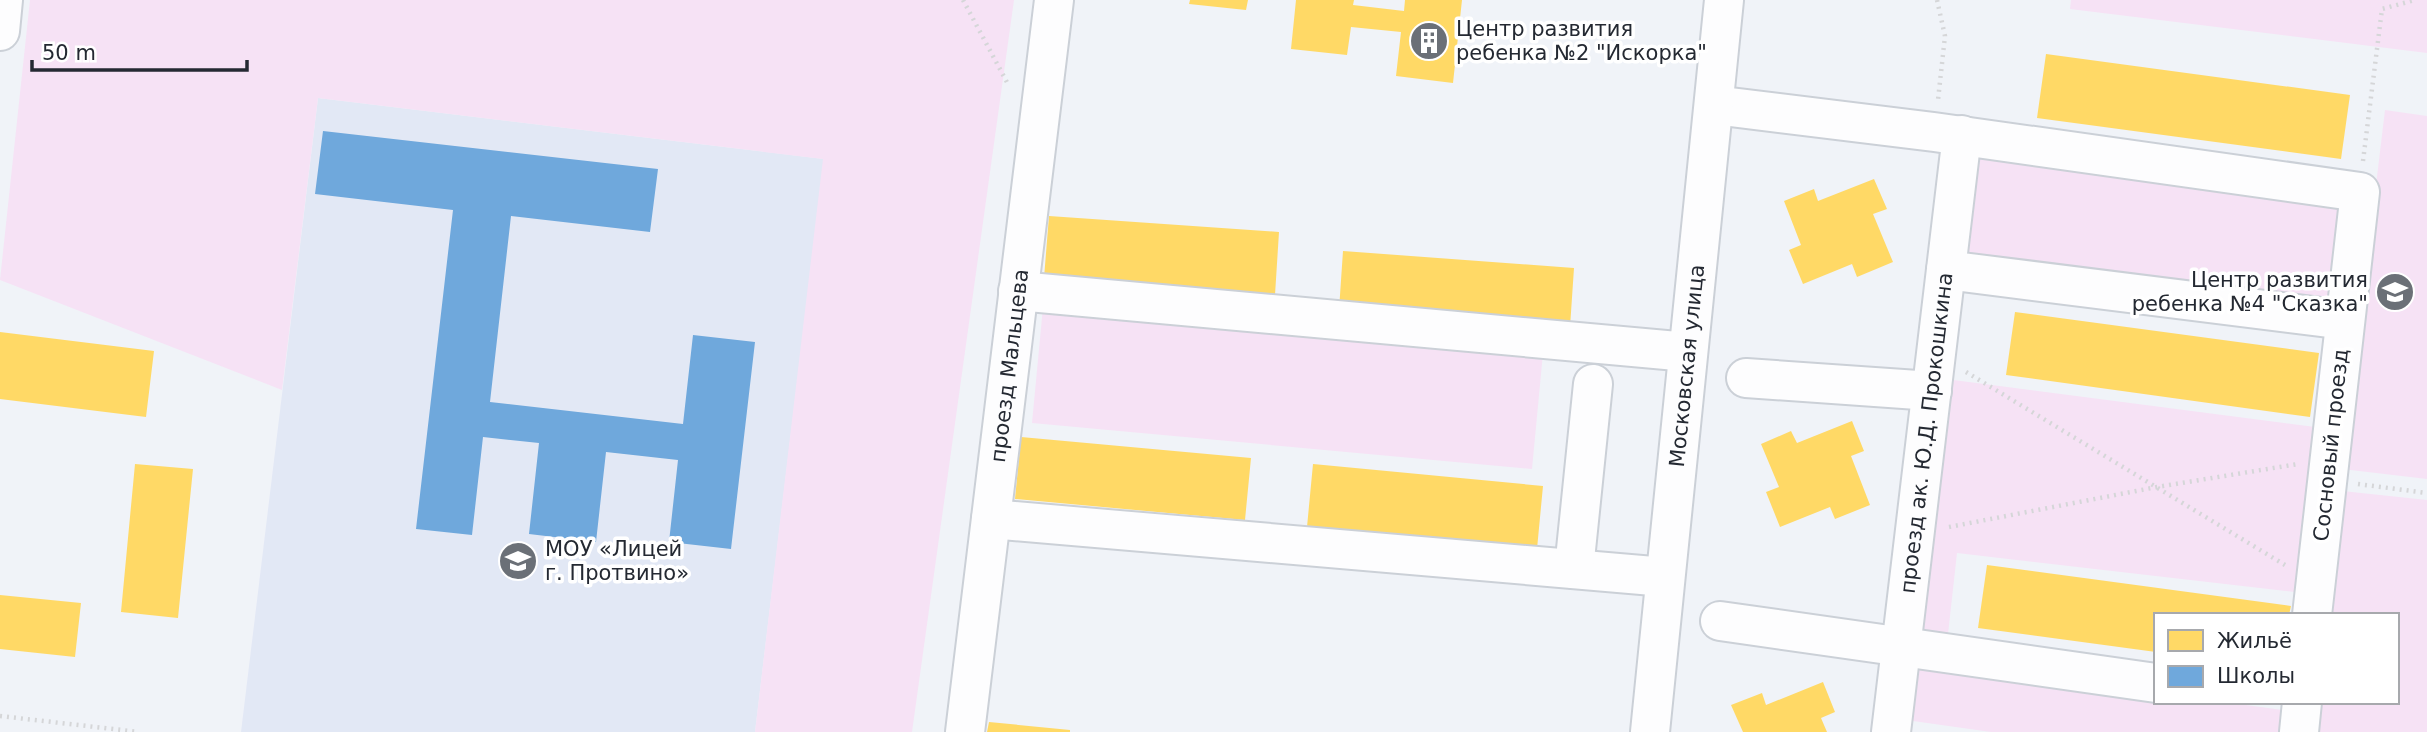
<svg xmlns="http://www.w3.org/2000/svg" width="2427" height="732" font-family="'DejaVu Sans',sans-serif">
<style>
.built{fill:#e2e8f5}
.green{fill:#f6e2f5}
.homes{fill:#ffd966}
.schools{fill:#6fa8dc}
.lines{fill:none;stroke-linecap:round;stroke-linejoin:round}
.minor-casing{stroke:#cbd0d7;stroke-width:42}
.path{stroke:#d5d6d8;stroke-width:4.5;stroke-dasharray:2 5;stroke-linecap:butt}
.minor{stroke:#fdfdfe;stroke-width:38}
.labels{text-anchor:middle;stroke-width:7;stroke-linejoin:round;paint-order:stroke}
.poi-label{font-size:21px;fill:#242932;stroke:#fff;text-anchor:start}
.street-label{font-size:21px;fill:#242932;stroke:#fff}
</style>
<rect width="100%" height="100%" fill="#f0f3f8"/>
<path class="built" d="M318,98L824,159L755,732H241Z"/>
<path class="green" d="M30,0H1014L912,732H755L823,159L318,98L282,390L0,280Z
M2071,0H2427V53L2070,9Z
M2385,110L2427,116V479L2342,469Z
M1970,149L2338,200L2330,303L1965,262Z
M1043,307L1543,353L1532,469L1032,423Z
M1938,378L2315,427L2295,592L1957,553L1947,643L1907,638Z
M2333,490L2427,500V732H2307L2310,702H2397V615H2319Z
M1914,659L2156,693V702H2224L2289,711L2287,732H1991L1906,720Z"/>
<path class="homes" d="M1190,0H1248L1246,10L1189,4Z
M1296,0H1354L1353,5L1404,11L1405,0H1462L1453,83L1396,76L1401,32L1351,27L1347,55L1291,49Z
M2046,54L2350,95L2341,159L2037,118Z
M1874,179L1887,209L1873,214L1893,262L1857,277L1852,264L1803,284L1789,250L1801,245L1784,201L1814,189L1818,201Z
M1049,216L1279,232L1275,295L1044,278Z
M1343,251L1574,268L1570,327L1339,310Z
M2015,312L2319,353L2310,417L2006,375Z
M0,332L154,351L146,417L0,399Z
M1852,421L1864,451L1851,456L1870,505L1835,519L1830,507L1780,527L1766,492L1779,487L1761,444L1791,431L1797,443Z
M1021,437L1251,458L1245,520L1015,499Z
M135,464L193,469L178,618L121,612Z
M1313,464L1543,486L1537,549L1307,527Z
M1987,565L2291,606L2289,615H2156V652L1978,628Z
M0,595L81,603L75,657L0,649Z
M1823,682L1835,712L1821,718L1827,732H1743L1731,705L1762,693L1766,705Z
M989,722L1070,730V732H987Z"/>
<path class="schools" d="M323,131L658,169L650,232L511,216L490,402L683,424L693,335L755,342L731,549L669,542L678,460L606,452L596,542L529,534L539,443L483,437L472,535L416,529L453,210L315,194Z"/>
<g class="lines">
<defs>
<g id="minor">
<path d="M0,31L3,0"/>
<path d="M1714,105L1934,132L2360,192L2312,615"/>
<path d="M1946,270L2345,320"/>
<path d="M1018,291L1688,352"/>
<path d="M1746,378L1932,391"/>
<path d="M991,519L1665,577"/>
<path d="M1574,569L1593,384"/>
<path d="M1720,621L2156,683"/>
<path id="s1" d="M965,732L1054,0"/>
<path id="s2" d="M1650,732L1724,0"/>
<path id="s3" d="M1891,732L1962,135"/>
<path d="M2299,732L2302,702"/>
</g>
</defs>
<use href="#minor" class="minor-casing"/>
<path class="path" d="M963,0L1009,86
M1937,0L1945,36L1938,100
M2363,161L2382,9L2415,0
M1966,372L2285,565
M2358,484L2427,493
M1949,527L2157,487L2298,464
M0,716L139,732"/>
<use href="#minor" class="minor"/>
</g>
<defs>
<symbol id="building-disc" viewBox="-11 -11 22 22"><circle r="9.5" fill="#6b7077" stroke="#fff"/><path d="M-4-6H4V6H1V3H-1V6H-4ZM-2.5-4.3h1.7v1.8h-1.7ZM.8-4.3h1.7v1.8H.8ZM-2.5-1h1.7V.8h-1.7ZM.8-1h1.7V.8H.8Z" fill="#fff"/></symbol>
<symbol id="school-disc" viewBox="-11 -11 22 22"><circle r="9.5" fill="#6b7077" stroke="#fff"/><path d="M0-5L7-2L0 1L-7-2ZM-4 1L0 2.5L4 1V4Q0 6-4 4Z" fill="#fff"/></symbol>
</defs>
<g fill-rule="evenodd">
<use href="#building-disc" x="1407" y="19" width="44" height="44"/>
<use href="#school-disc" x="2373" y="270" width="44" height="44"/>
<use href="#school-disc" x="496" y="539" width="44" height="44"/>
</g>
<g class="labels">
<g class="poi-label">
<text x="1456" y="36">Центр развития<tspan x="1456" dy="24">ребенка №2 "Искорка"</tspan></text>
<text x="2368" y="287" text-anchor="end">Центр развития<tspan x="2368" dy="24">ребенка №4 "Сказка"</tspan></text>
<text x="545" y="556">МОУ «Лицей<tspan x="545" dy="24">г. Протвино»</tspan></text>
</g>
<g class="street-label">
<text dy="7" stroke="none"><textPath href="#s1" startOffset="369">проезд Мальцева</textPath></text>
<text dy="7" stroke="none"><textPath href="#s2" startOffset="368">Московская улица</textPath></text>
<text dy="7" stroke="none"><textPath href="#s3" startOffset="301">проезд ак. Ю.Д. Прокошкина</textPath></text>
<text transform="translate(2331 445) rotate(-84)" y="7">Сосновый проезд</text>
</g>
</g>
<rect x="2154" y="613" width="245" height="91" fill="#ffffff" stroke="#a7a9ad" stroke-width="2"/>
<rect x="2168" y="630" width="35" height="21" fill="#ffd966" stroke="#a7a9ad" stroke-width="2"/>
<text x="2217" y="648" font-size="21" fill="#242932">Жильё</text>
<rect x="2168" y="666" width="35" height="21" fill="#6fa8dc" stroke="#a7a9ad" stroke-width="2"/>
<text x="2217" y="683" font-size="21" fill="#242932">Школы</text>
<path d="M32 60v10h215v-10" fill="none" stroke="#242932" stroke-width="3.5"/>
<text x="42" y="60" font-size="21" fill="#242932" stroke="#ffffff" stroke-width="5" paint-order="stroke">50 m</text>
</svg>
